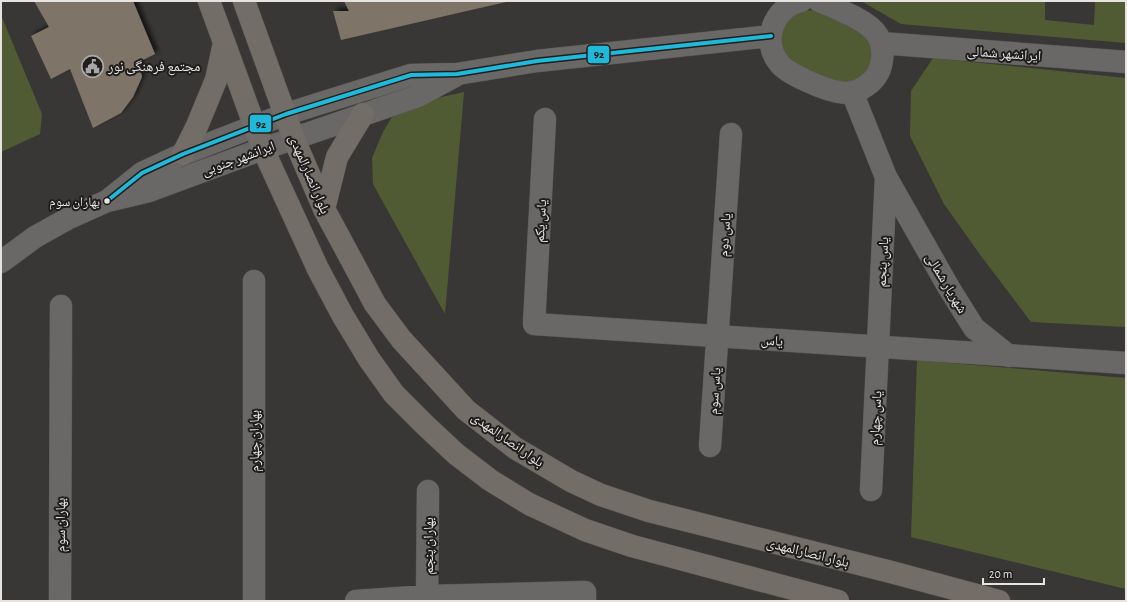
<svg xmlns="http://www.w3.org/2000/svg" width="1127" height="602" font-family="'Alegreya Sans','Noto Naskh Arabic',sans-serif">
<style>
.green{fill:#515b33}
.building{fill:#7e7467;filter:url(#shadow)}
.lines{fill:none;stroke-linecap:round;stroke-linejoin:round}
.minor-casing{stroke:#585654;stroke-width:23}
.major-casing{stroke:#585654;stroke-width:23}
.minor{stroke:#6a6867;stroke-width:22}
.major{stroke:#726e67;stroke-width:22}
.bus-1-casing{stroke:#201e1d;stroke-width:7}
.bus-1{stroke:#20b9da;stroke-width:4}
.bus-dot{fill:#e6e3e1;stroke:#201e1d;stroke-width:1.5}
.labels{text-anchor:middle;stroke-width:4;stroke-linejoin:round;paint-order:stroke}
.bus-label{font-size:13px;fill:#e6e3e1;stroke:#201e1d;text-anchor:end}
.street-label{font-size:14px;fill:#e6e3e1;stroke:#201e1d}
.poi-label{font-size:14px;fill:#e6e3e1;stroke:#201e1d;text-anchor:start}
.line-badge{stroke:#201e1d;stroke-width:1.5}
.pale-badge-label{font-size:11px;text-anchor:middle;font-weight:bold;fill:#111}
</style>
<defs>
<filter id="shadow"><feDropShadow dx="3.5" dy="-3.5" stdDeviation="2" flood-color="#0009"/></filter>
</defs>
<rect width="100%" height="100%" fill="#393735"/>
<path class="green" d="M861,1H1045V20L1094,25L1095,1H1126V43L901,24Z
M814,10L865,31L872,38V70L843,87L784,58L780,30L797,11Z
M1,15L42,114L40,134L1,152Z
M933,58L1126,78V327L1031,322L981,256L944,204L910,136L911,91Z
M464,92L445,314L373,184L372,158L383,132L398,107Z
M917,360L1126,378V589L911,537Z"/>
<path class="building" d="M34,1H133L155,54L139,62L142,77L133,97L121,113L93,128L70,69L51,79L31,36L49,27Z
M344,1H506V2L341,40L333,11H349Z"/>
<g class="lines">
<defs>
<path id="minor" d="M801,1C774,7 761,41 779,63C787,74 825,90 839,92C844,93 851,93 857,91C868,86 878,78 881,65C888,35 869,23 844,12C836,8 827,4 819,1
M881,43L1126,62
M852,92L886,177L949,288L974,328L1009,356
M545,119L534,324L1126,363
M107,201L142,173L183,154L286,114L411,75L457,74L537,61L771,36
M1,262L35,237L69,218L107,201L149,191L263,149L418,96L455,76
M254,281V601
M710,446L731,134
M871,490L886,177
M60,601L61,306
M356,601L427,596L585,592V601
M427,601L428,491"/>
<path id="major" d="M209,1L263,149L318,269L343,316L369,359L394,394L424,424L456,454L490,480L529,504L585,530L632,546L838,601
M244,1L294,139L324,209L351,259L375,304L401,339L466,410L515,448L571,481L601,495L649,511L891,572L999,601
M183,154L197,126L216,80L224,43
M324,209L337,157L363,114"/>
</defs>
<use href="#minor" class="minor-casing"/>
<use href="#major" class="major-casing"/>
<use href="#minor" class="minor"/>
<use href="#major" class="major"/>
<defs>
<path id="bus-1" d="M107,201L142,173L183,154L286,114L411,75L457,74L537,61L771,36"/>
</defs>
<use href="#bus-1" class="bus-1-casing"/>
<use href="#bus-1" class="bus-1"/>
</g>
<defs>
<symbol id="civic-ring" viewBox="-11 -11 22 22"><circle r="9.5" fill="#201e1d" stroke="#a9a7a5" stroke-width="1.5"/><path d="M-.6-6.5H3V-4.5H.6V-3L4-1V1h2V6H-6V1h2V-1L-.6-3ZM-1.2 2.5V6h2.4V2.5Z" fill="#a9a7a5"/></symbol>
</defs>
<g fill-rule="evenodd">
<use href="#civic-ring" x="80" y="54" width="25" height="25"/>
</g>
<circle class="bus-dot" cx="107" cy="201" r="3.5"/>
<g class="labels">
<g class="bus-label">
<text x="100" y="206">بهاران سوم</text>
</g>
<g class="street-label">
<text transform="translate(1004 53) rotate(4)" y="5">ایرانشهر شمالی</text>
<text transform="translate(238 158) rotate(-20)" y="5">ایرانشهر جنوبی</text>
<text transform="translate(310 174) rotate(67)" y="5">بلوار انصارالمهدی</text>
<text transform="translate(540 221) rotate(-87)" y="5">یاس یکم</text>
<text transform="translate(724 235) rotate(-86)" y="5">یاس دوم</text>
<text transform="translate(882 262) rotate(-87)" y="5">یاس پنجم</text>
<text transform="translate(947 283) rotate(59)" y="5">شهریار شمالی</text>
<text transform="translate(772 340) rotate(4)" y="5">یاس</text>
<text transform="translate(714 391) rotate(-86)" y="5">یاس سوم</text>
<text transform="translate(875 418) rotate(-87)" y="5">یاس چهارم</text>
<text transform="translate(508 439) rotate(35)" y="5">بلوار انصارالمهدی</text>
<text transform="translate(254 441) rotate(-90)" y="5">بهاران چهارم</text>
<text transform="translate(60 525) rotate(-90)" y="5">بهاران سوم</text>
<text transform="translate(428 546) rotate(-90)" y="5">بهاران پنجم</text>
<text transform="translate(808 552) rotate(14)" y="5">بلوار انصارالمهدی</text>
</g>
<g class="poi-label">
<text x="108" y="71">مجتمع فرهنگی نور</text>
</g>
</g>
<g class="line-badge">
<rect x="587" y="45" width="23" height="19" rx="4" fill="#20b9da"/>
<rect x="249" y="114" width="23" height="19" rx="4" fill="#20b9da"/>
</g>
<g class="pale-badge-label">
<text x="599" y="58">92</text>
<text x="261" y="128">92</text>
</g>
<rect width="1127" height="602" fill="none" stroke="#e6e3e1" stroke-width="4"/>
<path d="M983 578v6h61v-6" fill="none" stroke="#e6e3e1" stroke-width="2"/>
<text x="989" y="578" font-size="12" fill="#e6e3e1" stroke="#201e1d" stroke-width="3" paint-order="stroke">20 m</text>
</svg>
